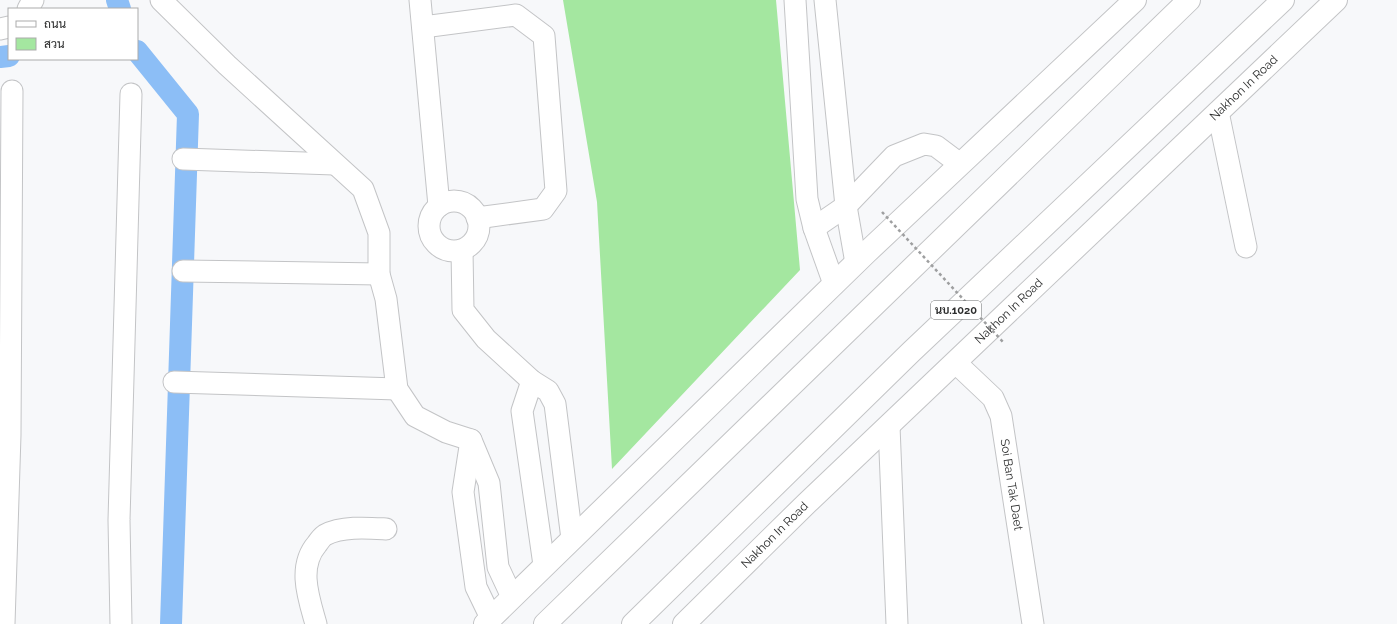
<svg xmlns="http://www.w3.org/2000/svg" width="1397" height="624" font-family="Raleway,Sarabun,sans-serif">
<style>
.green{fill:#a4e7a0}
.lines{fill:none;stroke-linecap:round;stroke-linejoin:round}
.canal{stroke:#8cbef6;stroke-width:22}
.minor-casing{stroke:#c3c4c6;stroke-width:23}
.major-casing{stroke:#c3c4c6;stroke-width:24}
.minor{stroke:#fff;stroke-width:21}
.major{stroke:#fff;stroke-width:22}
.path-bridge{stroke:#9e9fa0;stroke-width:2.5;stroke-dasharray:3 3;stroke-linecap:butt}
.labels{text-anchor:middle;stroke-width:3;stroke-linejoin:round;paint-order:stroke}
.shield{fill:#fff;stroke:#6b6c6c;stroke-width:1}
.shield-label{font-size:11px;font-weight:bold;fill:#2c2d2d}
.street-label{font-size:12px;fill:#2c2d2d;stroke:#fff}
</style>
<rect width="100%" height="100%" fill="#f7f8fa"/>
<path class="green" d="M563,0H776L800,270L612,469L597,202Z"/>
<g class="lines">
<path class="canal" d="M117,0L120,9
M137,51L188,114L171,624
M0,57L9,56"/>
<defs>
<g id="minor">
<path d="M161,0L227,65L363,189L379,233V274L386,299L397,389L415,416L446,432L471,440L489,483L498,567L512,597"/>
<path d="M420,0L439,206"/>
<path d="M795,0L807,199L814,228L834,284"/>
<path d="M825,0L846,206L856,263"/>
<path d="M28,9L33,0"/>
<path d="M423,27L516,15L544,36L556,191L543,209L477,218"/>
<path d="M0,29L9,27"/>
<path d="M1218,112L1246,247"/>
<path d="M183,159L334,164"/>
<circle cx="454" cy="226" r="25"/>
<path d="M814,228L846,206L894,156L924,144L936,146L960,164"/>
<path d="M462,250L463,310L486,339L532,381"/>
<path d="M183,271L379,274"/>
<path id="s1" d="M956,363L993,398L1001,416L1033,624"/>
<path d="M174,382L397,389"/>
<path d="M889,426L897,624"/>
<path d="M471,440L463,492L476,587L491,618"/>
<path d="M544,565L522,411L532,381L548,391L555,404L572,539"/>
<path d="M4,624L10,435L12,91"/>
<path d="M121,624L119,520L131,94"/>
<path d="M316,624C309,599 297,567 317,544C319,541 322,537 325,535C342,526 368,528 386,529"/>
</g>
<g id="major">
<path d="M485,624L866,253L1135,0"/>
<path d="M545,624L1189,0"/>
<path d="M633,624L911,352L1283,0"/>
<path id="s2" d="M684,624L807,503L1336,0"/>
</g>
</defs>
<use href="#minor" class="minor-casing"/>
<use href="#major" class="major-casing"/>
<use href="#minor" class="minor"/>
<use href="#major" class="major"/>
<path class="path-bridge" d="M882,212L1004,343"/>
</g>
<g class="labels">
<rect class="shield" x="931" y="301" width="50" height="18" rx="3"/>
<g class="shield-label">
<text x="956" y="314">นบ.1020</text>
</g>
<g class="street-label">
<text dy="4" stroke="none"><textPath href="#s2" startOffset="775">Nakhon In Road</textPath></text>
<text dy="4" stroke="none"><textPath href="#s2" startOffset="451">Nakhon In Road</textPath></text>
<text dy="4" stroke="none"><textPath href="#s1" startOffset="140">Soi Ban Tak Daet</textPath></text>
<text dy="4" stroke="none"><textPath href="#s2" startOffset="127">Nakhon In Road</textPath></text>
</g>
</g>
<rect x="8" y="8" width="130" height="52" fill="#ffffff" stroke="#ababab"/>
<rect x="16" y="21" width="20" height="6" fill="#ffffff" stroke="#ababab"/>
<text x="44" y="28" font-size="12" fill="#2c2d2d">ถนน</text>
<rect x="16" y="38" width="20" height="12" fill="#a4e7a0" stroke="#ababab"/>
<text x="44" y="48" font-size="12" fill="#2c2d2d">สวน</text>
</svg>
